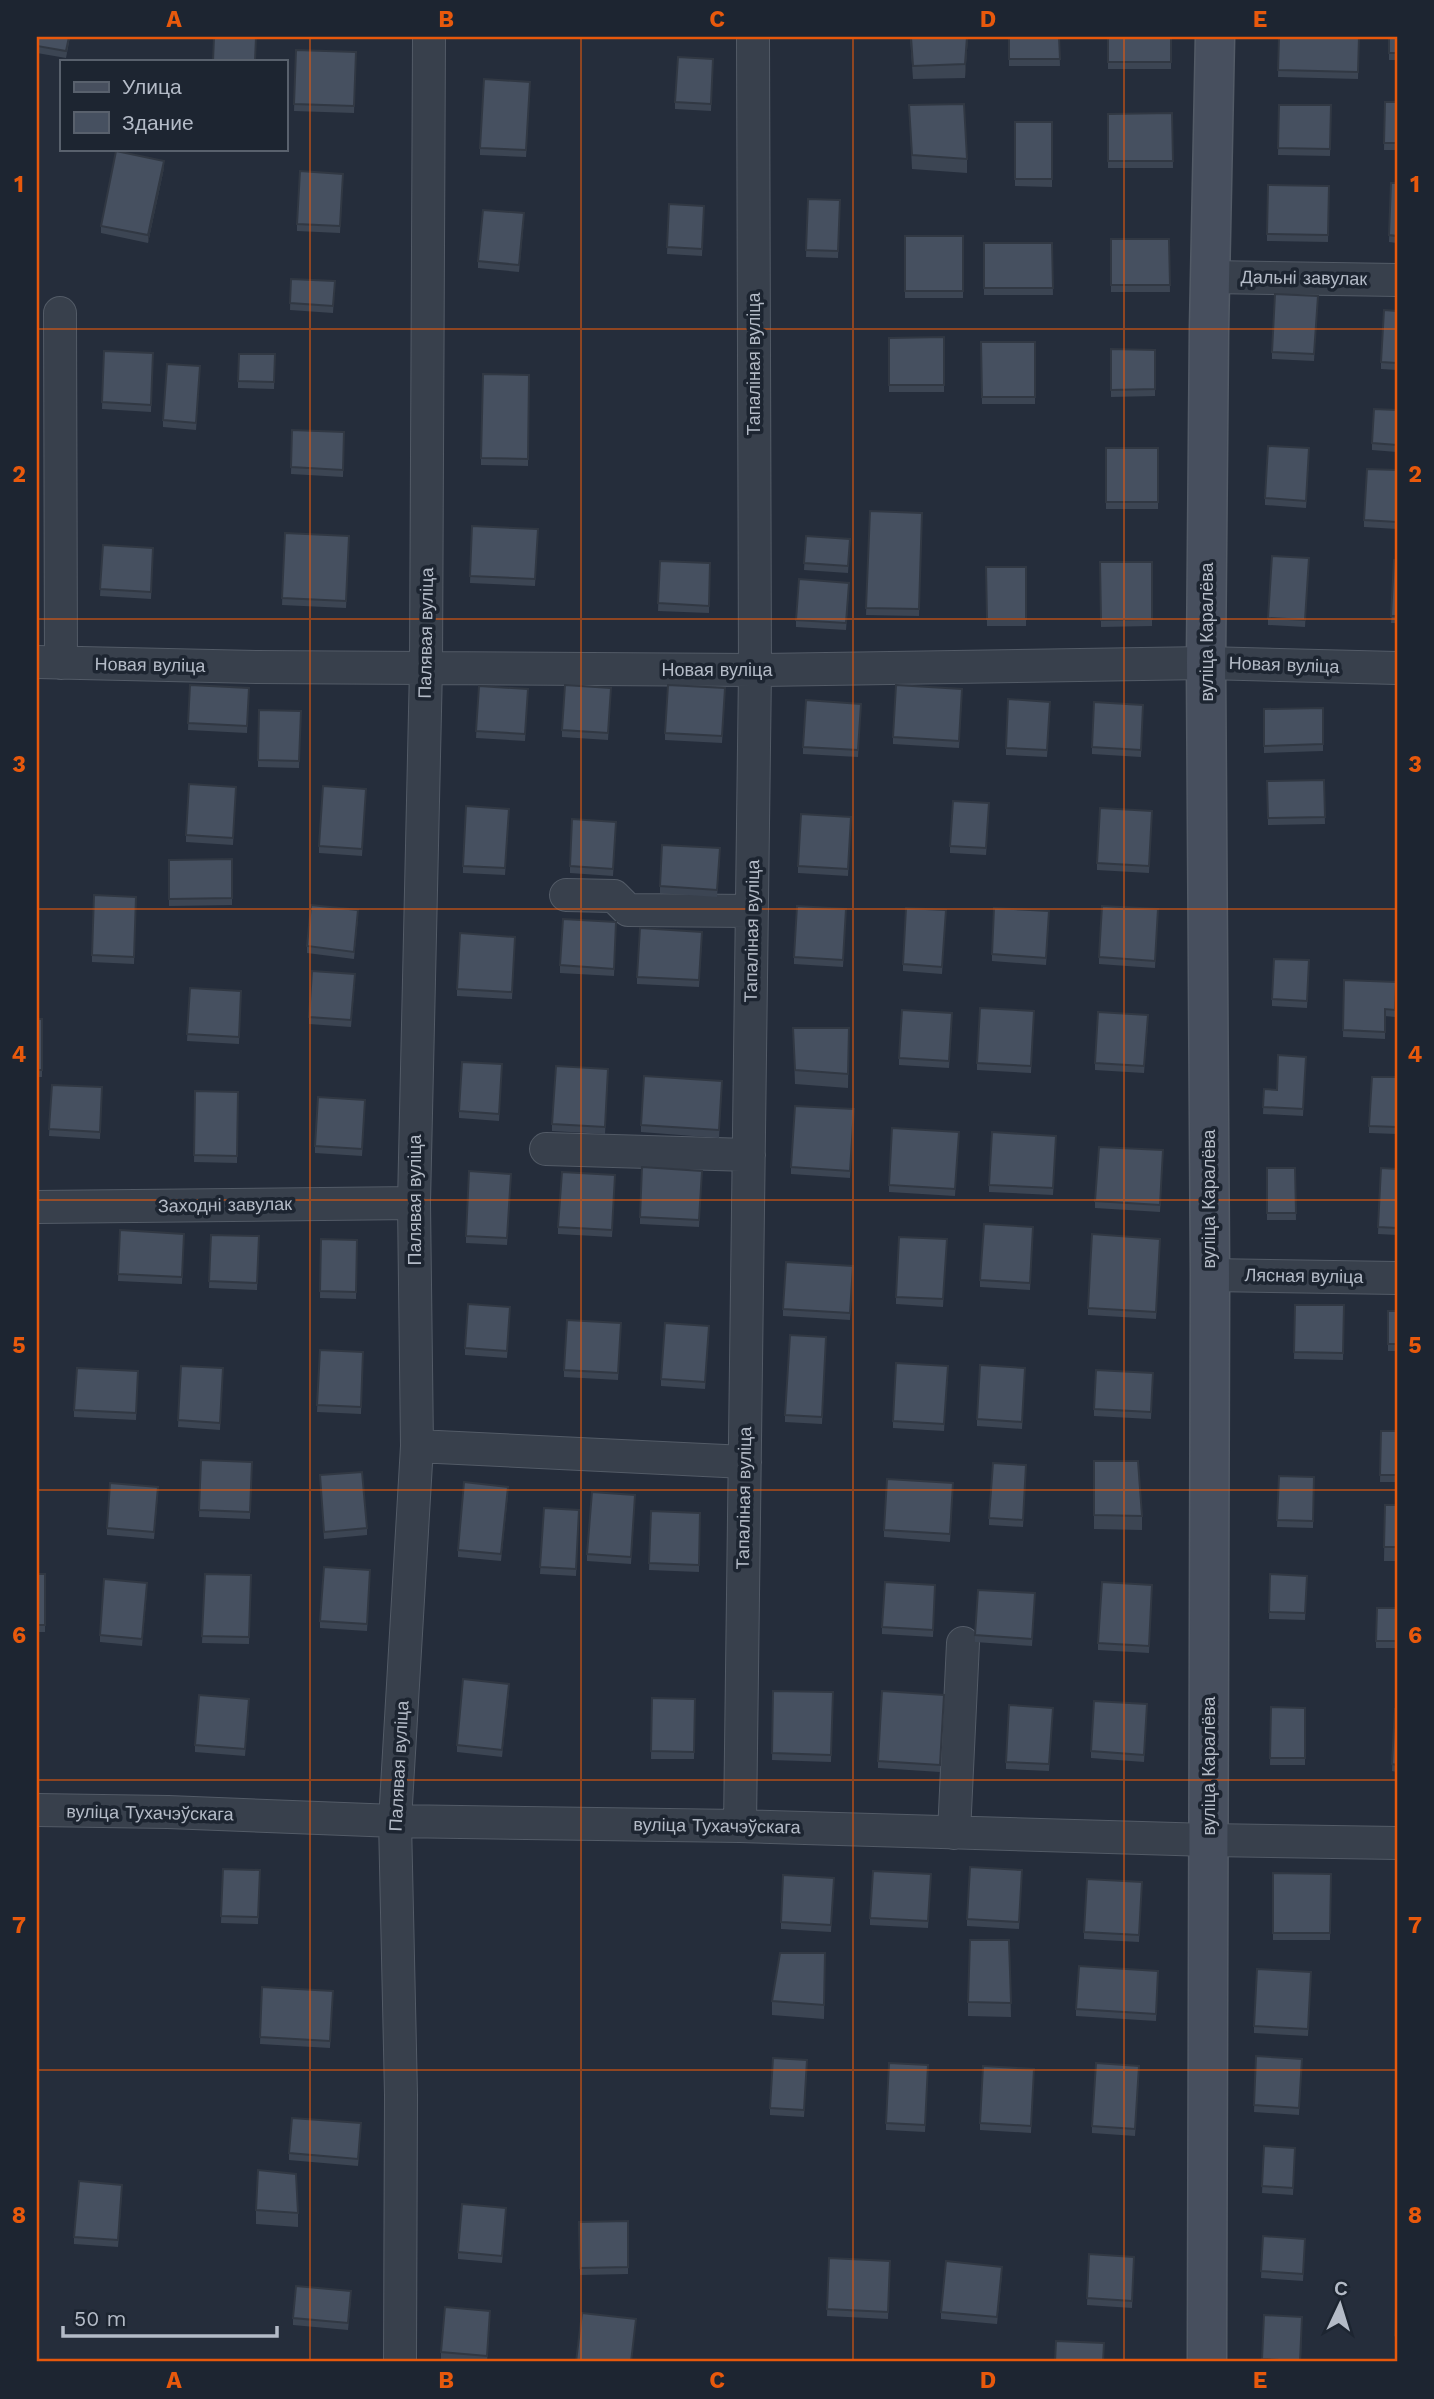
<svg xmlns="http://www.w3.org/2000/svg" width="1434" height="2399" font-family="'Work Sans',sans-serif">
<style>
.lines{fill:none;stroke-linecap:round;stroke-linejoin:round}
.minor-casing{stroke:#535b67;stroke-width:34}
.secondary-casing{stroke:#535b67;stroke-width:41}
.minor{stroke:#38404c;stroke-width:32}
.secondary{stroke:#474f5e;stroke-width:38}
.wall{fill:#3c4553}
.shaded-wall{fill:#313843}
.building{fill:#465060;stroke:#313843;stroke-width:2}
.grid{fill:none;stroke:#e8590c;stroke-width:2;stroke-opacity:0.55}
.labels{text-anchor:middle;stroke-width:7;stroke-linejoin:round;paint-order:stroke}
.street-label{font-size:18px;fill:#b4bbc7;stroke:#1d2531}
.neatline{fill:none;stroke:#e8590c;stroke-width:2.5}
.grid-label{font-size:23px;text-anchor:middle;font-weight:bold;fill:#e8590c}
</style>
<rect width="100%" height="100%" fill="#252d3b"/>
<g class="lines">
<defs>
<path id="minor" d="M1210,277L1397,280
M60,313L61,663
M37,662L256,667L755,670L1206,663L1397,668
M566,895L614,896L628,910L752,911
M546,1149L749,1155
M37,1207L414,1203
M1210,1275L1397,1278
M417,1446L745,1462
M37,1810L168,1812L395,1821L740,1826L1209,1840L1397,1843
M740,1826L755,670L753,37
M954,1833L963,1643
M400,2362L401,2095L395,1821L417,1446L414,1203L426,667L429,37"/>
<path id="secondary" d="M1207,2362L1210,1275L1206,663L1209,330L1215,37"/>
</defs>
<use href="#minor" class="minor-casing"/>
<use href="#secondary" class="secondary-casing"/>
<use href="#minor" class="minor"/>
<use href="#secondary" class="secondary"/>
</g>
<path class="wall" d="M37,37H70L66,58L37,53Z
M910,37H968L965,78L913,79Z
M1009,37H1059L1060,66H1009Z
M1108,37H1171V69H1108Z
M1279,37H1359L1358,79L1278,77Z
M1389,37H1397V60H1389Z
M296,50L356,52L354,113L294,111Z
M713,59L711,111L675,109V102Z
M530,89L526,157L480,155V148Z
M1385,102H1397V150H1384Z
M909,105L967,159V173L912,169Z
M1279,105H1331L1330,156L1278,155Z
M1172,113L1173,168H1108V114Z
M1015,122H1052V187L1015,186Z
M164,168L148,243L101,233V226Z
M343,174L340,233L297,231V224Z
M1391,183H1397V243L1389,242Z
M1329,186L1328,242L1267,241V234Z
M808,199L840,200L838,258L806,257Z
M669,204L704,206L702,256L667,254Z
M524,220L519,272L478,268V261Z
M905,236H963V298H905Z
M1111,239H1169L1170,292H1111Z
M984,243H1052L1053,295H984Z
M291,279L335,281L333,313L290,310Z
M1318,296L1314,361L1272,359V352Z
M1397,311V370L1381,369V362Z
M944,337V392H889V338Z
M981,342H1035V404H982Z
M1111,349L1155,350V396L1111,397Z
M104,351L153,353L151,412L102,409Z
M275,354L274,389L238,388V381Z
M200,373L196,430L163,427V420Z
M529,375L528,466L481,465V458Z
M1397,410V452L1372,450V443Z
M292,430L344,432L343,477L291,474Z
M1106,448H1158V509H1106Z
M1309,455L1306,508L1265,505V498Z
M1397,470V529L1364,527V520Z
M870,511L922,513L919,616L866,615Z
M472,526L538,529L535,586L470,583Z
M285,533L349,536L346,608L282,605Z
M806,536L850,539L848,573L804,570Z
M103,545L153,555L151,599L100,596Z
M1309,558L1305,627L1268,625V618Z
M1397,560V623H1391Z
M660,561L710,563L709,613L658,611Z
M1100,562H1152V626L1101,627Z
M986,567H1026V626H987Z
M849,590L846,630L796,627V620Z
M190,685L249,688L247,733L188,730Z
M479,686L528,689L525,741L476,738Z
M611,688L608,740L562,737V730Z
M725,695L722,743L665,740V733Z
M962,696L959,748L893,744V737Z
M861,704L858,757L803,754V747Z
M1143,705L1141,757L1092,754V747Z
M1050,709L1047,757L1006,755V748Z
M1264,709L1323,744V751L1264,753Z
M301,711L299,768L258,767V760Z
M1324,780L1325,824L1268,825L1267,781Z
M236,787L233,845L186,842V835Z
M366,789L362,856L319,853V846Z
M989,810L986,855L950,853V846Z
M1152,811L1149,873L1097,870V863Z
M509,816L505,875L463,873V866Z
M851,817L848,876L798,873V866Z
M616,829L613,876L570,873V866Z
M720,856L717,897L660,893V886Z
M232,859V905L169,906V860Z
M136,897L134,964L92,962V955Z
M846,909L843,967L794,964V957Z
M1158,909L1155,968L1099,964V957Z
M946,910L942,974L903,971V964Z
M358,917L354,959L307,953V946Z
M1049,918L1046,965L992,961V954Z
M616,922L614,976L560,973V965Z
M702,939L699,987L637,984V977Z
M515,944L512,999L457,996V989Z
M1309,960L1307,1008L1272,1006V999Z
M1344,980L1396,982L1395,1017L1385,1016V1039L1343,1037Z
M355,981L351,1027L309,1024V1017Z
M190,988L241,991L239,1044L187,1041Z
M1034,1018L1031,1073L977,1070V1063Z
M37,1019H42V1077H37Z
M952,1020L949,1068L899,1065V1058Z
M1148,1022L1144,1073L1095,1070V1063Z
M793,1028H849L848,1088L795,1084Z
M1306,1057L1303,1116L1263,1114L1264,1089L1277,1090Z
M502,1064L499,1121L459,1118V1111Z
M608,1076L605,1134L552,1131V1124Z
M1397,1077V1134L1369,1133V1126Z
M52,1085L102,1087L100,1139L49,1136Z
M722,1088L719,1138L641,1132V1125Z
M195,1091L238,1092L237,1163L194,1162Z
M365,1107L362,1156L315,1153V1146Z
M854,1109L850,1178L791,1174V1167Z
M959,1132L955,1196L889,1192V1185Z
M1056,1143L1053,1195L989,1192V1185Z
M1163,1157L1160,1212L1095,1208V1201Z
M1267,1168H1295L1296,1220H1267Z
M1381,1168L1397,1169V1235L1378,1234Z
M702,1171L699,1227L640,1224V1217Z
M615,1175L612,1237L558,1234V1227Z
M511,1181L507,1245L466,1243V1236Z
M120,1230L184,1234L182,1284L118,1281Z
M1033,1234L1030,1290L980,1287V1280Z
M211,1235L259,1236L257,1290L209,1288Z
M321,1239L357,1240L356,1299L320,1298Z
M947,1239L943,1307L896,1304V1297Z
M1160,1239L1156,1319L1088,1315V1308Z
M853,1273L850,1320L783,1316V1309Z
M1295,1305H1344L1343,1360L1294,1359Z
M510,1307L507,1358L465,1355V1348Z
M1388,1311H1397V1351H1388Z
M621,1323L618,1380L564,1377V1370Z
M709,1333L705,1389L661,1386V1379Z
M826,1344L822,1424L785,1422V1415Z
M320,1350L363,1352L361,1414L317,1412Z
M181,1366L223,1375L220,1430L178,1427Z
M138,1371L136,1420L74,1417V1410Z
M948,1373L944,1431L893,1428V1421Z
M1153,1373L1151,1419L1094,1416V1409Z
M1025,1375L1022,1429L977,1426V1419Z
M1381,1431H1397V1482H1380Z
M201,1460L252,1462L250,1519L199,1517Z
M1094,1461L1142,1516V1530L1094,1529Z
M1026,1472L1023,1527L989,1525V1518Z
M320,1475L367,1528V1535L324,1539Z
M1279,1476L1314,1477L1313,1528L1277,1527Z
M953,1490L950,1542L884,1537V1530Z
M158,1494L154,1539L107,1535V1528Z
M508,1494L501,1561L458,1557V1550Z
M635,1502L631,1564L587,1561V1554Z
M1385,1505H1397V1561H1384Z
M544,1508L579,1510L576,1576L540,1574Z
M651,1511L700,1513L699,1572L649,1570Z
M37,1574H45V1632H37Z
M205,1574L251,1575L249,1644L202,1643Z
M1270,1574L1307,1576L1305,1620L1269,1619Z
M370,1577L367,1631L320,1628V1621Z
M935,1585L933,1637L882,1634V1627Z
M147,1590L142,1646L100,1642V1635Z
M1152,1592L1149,1653L1098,1650V1643Z
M1035,1600L1032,1646L975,1642V1635Z
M1397,1608V1648H1376V1641Z
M509,1691L502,1757L457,1752V1745Z
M773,1691L833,1692L831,1762L772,1760Z
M944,1695L940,1772L878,1768V1761Z
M652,1698L695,1699L694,1759H651Z
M1147,1704L1144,1762L1091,1758V1751Z
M249,1706L245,1756L195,1752V1745Z
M1271,1707L1305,1708V1765H1270Z
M1053,1708L1049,1771L1006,1769V1762Z
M1395,1709H1397V1772L1392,1771Z
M223,1869L260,1870L258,1924L221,1923Z
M1022,1870L1019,1929L967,1926V1919Z
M1273,1873L1331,1874L1330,1940H1273Z
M931,1874L928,1928L870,1925V1918Z
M1142,1882L1139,1942L1084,1939V1932Z
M834,1885L831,1932L781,1929V1922Z
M1009,1940L1011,2017L968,2016V2002Z
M825,1953L824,2019L772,2015V2001Z
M1158,1971L1156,2021L1076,2016V2009Z
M1311,1979L1308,2036L1254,2033V2026Z
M262,1987L333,1991L330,2048L260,2044Z
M1256,2056L1302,2059L1299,2115L1254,2112Z
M807,2067L804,2117L770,2115V2108Z
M1034,2069L1031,2133L980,2130V2123Z
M928,2072L925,2132L886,2130V2123Z
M1139,2073L1135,2136L1092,2133V2126Z
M361,2130L358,2166L289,2160V2153Z
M1264,2146L1295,2148L1293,2195L1262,2193Z
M122,2192L118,2247L74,2244V2237Z
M256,2210L298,2213V2227L256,2224Z
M506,2215L502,2263L458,2259V2252Z
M628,2221V2274L580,2275L579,2222Z
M1263,2236L1305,2246L1303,2281L1261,2278Z
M1089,2254L1134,2257L1132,2308L1087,2305Z
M829,2258L890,2261L888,2319L827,2316Z
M1002,2274L997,2324L941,2319V2312Z
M1397,2277V2348H1395V2335Z
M351,2298L348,2330L293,2325V2318Z
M1264,2315L1302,2317L1301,2362H1262Z
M490,2318L487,2362L441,2359V2352Z"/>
<path class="shaded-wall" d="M967,37H968L965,78V64Z
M164,161V168L148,243V235Z"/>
<path class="building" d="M37,37H69L66,51L37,46Z
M214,37H256L255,61H213Z
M911,37H967L965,64L913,66Z
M1009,37H1059L1060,59H1009Z
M1108,37H1171V62H1108Z
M1279,37H1359L1358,72L1278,70Z
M1389,37H1397V53H1389Z
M296,50L356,52L354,106L294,104Z
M678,57L713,59L711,104L675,102Z
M484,79L530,82L526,150L480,148Z
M1385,102H1397V143H1384Z
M964,104L967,159L912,155L909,105Z
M1279,105H1331L1330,149L1278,148Z
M1172,113L1173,161H1108V114Z
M1015,122H1052V179H1015Z
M116,151L164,161L148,235L101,226Z
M300,171L343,174L340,226L297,224Z
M1391,183H1397V236L1389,235Z
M1268,185L1329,186L1328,235L1267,234Z
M808,199L840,200L838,251L806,250Z
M669,204L704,206L702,249L667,247Z
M483,210L524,213L519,265L478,261Z
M905,236H963V291H905Z
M1111,239H1169L1170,285H1111Z
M984,243H1052L1053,288H984Z
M291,279L335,281L333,306L290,303Z
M1275,294L1318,296L1314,354L1272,352Z
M1384,310L1397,311V363L1381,362Z
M944,337V385H889V338Z
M981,342H1035V397H982Z
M1111,349L1155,350V389L1111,390Z
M104,351L153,353L151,405L102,402Z
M239,354H275L274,382L238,381Z
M167,364L200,366L196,423L163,420Z
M483,374L529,375L528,459L481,458Z
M1374,409L1397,410V445L1372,443Z
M292,430L344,432L343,470L291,467Z
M1268,446L1309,448L1306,501L1265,498Z
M1106,448H1158V502H1106Z
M1367,469L1397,470V522L1364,520Z
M870,511L922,513L919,609L866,608Z
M472,526L538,529L535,579L470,576Z
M285,533L349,536L346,601L282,598Z
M806,536L850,539L848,566L804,563Z
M103,545L153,548L151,592L100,589Z
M1272,556L1309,558L1305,620L1268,618Z
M1394,560H1397V616H1391Z
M660,561L710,563L709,606L658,603Z
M1100,562H1152V619L1101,620Z
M986,567H1026V619H987Z
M799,579L849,583L846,623L796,620Z
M190,685L249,688L247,726L188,723Z
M565,685L611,688L608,733L562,730Z
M668,685L725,688L722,736L665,733Z
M896,685L962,689L959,741L893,737Z
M479,686L528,689L525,734L476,731Z
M1008,699L1050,702L1047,750L1006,748Z
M806,700L861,704L858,750L803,747Z
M1094,702L1143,705L1141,750L1092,747Z
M1323,708V744L1264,746V709Z
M259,710L301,711L299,761L258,760Z
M1324,780L1325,817L1268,818L1267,781Z
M189,784L236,787L233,838L186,835Z
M323,786L366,789L362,849L319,846Z
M953,801L989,803L986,848L950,846Z
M466,806L509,809L505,868L463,866Z
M1100,808L1152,811L1149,866L1097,863Z
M801,814L851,817L848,869L798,866Z
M572,819L616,822L613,869L570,866Z
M662,845L720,848L717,890L660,886Z
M232,859V898L169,899V860Z
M94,895L136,897L134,957L92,955Z
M311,905L358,910L354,952L307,946Z
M797,906L846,909L843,960L794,957Z
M1102,906L1158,909L1155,961L1099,957Z
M906,908L946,910L942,967L903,964Z
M994,908L1049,911L1046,958L992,954Z
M563,919L616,922L614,969L560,965Z
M640,928L702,932L699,980L637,977Z
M460,933L515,937L512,992L457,989Z
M1274,959L1309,960L1307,1001L1272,999Z
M312,971L355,974L351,1020L309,1017Z
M1344,980L1396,982L1395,1010L1385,1009V1032L1343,1030Z
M190,988L241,991L239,1037L187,1034Z
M980,1008L1034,1011L1031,1066L977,1063Z
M902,1010L952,1013L949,1061L899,1058Z
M1098,1012L1148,1015L1144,1066L1095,1063Z
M37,1019H42V1070H37Z
M793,1028H849L848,1074L795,1070Z
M1278,1055L1306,1057L1303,1109L1263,1107L1264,1089L1277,1090Z
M462,1062L502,1064L499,1114L459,1111Z
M556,1066L608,1069L605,1127L552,1124Z
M644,1076L722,1081L719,1130L641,1125Z
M1372,1077H1397V1127L1369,1126Z
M52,1085L102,1087L100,1132L49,1129Z
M195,1091L238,1092L237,1156L194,1155Z
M318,1097L365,1100L362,1149L315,1146Z
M795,1106L854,1109L850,1171L791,1167Z
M892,1128L959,1132L955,1189L889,1185Z
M992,1132L1056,1136L1053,1188L989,1185Z
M1099,1147L1163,1150L1160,1205L1095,1201Z
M642,1167L702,1171L699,1220L640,1217Z
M1267,1168H1295L1296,1213H1267Z
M1381,1168L1397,1169V1228L1378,1227Z
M469,1171L511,1174L507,1238L466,1236Z
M562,1172L615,1175L612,1230L558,1227Z
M984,1224L1033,1227L1030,1283L980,1280Z
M120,1230L184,1234L182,1277L118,1274Z
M1092,1234L1160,1239L1156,1312L1088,1308Z
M211,1235L259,1236L257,1283L209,1281Z
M899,1237L947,1239L943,1299L896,1297Z
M321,1239L357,1240L356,1292L320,1291Z
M786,1262L853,1266L850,1313L783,1309Z
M468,1304L510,1307L507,1351L465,1348Z
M1295,1305H1344L1343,1353L1294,1352Z
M1388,1311H1397V1344H1388Z
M567,1320L621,1323L618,1373L564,1370Z
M665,1323L709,1326L705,1382L661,1379Z
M790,1335L826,1337L822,1417L785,1415Z
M320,1350L363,1352L361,1407L317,1405Z
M896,1363L948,1366L944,1424L893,1421Z
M980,1365L1025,1368L1022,1422L977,1419Z
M181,1366L223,1368L220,1423L178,1420Z
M77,1368L138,1371L136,1413L74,1410Z
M1096,1370L1153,1373L1151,1412L1094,1409Z
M1381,1431H1397V1475H1380Z
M201,1460L252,1462L250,1512L199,1510Z
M1094,1461H1138L1142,1516L1094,1515Z
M993,1463L1026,1465L1023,1520L989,1518Z
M362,1472L367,1528L324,1532L320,1475Z
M1279,1476L1314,1477L1313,1521L1277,1520Z
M887,1479L953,1483L950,1534L884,1530Z
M464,1482L508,1487L501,1554L458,1550Z
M110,1483L158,1487L154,1532L107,1528Z
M592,1492L635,1495L631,1557L587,1554Z
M1385,1505H1397V1547H1384Z
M544,1508L579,1510L576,1569L540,1567Z
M651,1511L700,1513L699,1565L649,1563Z
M324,1567L370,1570L367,1624L320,1621Z
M37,1574H45V1625H37Z
M205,1574L251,1575L249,1637L202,1636Z
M1270,1574L1307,1576L1305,1613L1269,1612Z
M104,1579L147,1583L142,1639L100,1635Z
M885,1582L935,1585L933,1630L882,1627Z
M1102,1582L1152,1585L1149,1646L1098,1643Z
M978,1590L1035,1593L1032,1639L975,1635Z
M1377,1608H1397V1641H1376Z
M463,1679L509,1684L502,1750L457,1745Z
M773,1691L833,1692L831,1755L772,1753Z
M882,1691L944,1695L940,1765L878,1761Z
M199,1695L249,1699L245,1749L195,1745Z
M652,1698L695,1699L694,1752L651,1751Z
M1094,1701L1147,1704L1144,1755L1091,1751Z
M1009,1705L1053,1708L1049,1764L1006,1762Z
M1271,1707L1305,1708V1758H1270Z
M1395,1709H1397V1765L1392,1764Z
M970,1867L1022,1870L1019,1922L967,1919Z
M223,1869L260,1870L258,1917L221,1916Z
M873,1871L931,1874L928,1921L870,1918Z
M1273,1873L1331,1874L1330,1933H1273Z
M783,1875L834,1878L831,1925L781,1922Z
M1087,1879L1142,1882L1139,1935L1084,1932Z
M970,1940H1009L1011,2003L968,2002Z
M780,1953H825L824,2005L772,2001Z
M1079,1966L1158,1971L1156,2014L1076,2009Z
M1257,1969L1311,1972L1308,2029L1254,2026Z
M262,1987L333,1991L330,2041L260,2037Z
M1256,2056L1302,2059L1299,2108L1254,2105Z
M773,2058L807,2060L804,2110L770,2108Z
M889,2063L928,2065L925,2125L886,2123Z
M1096,2063L1139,2066L1135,2129L1092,2126Z
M983,2066L1034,2069L1031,2126L980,2123Z
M292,2118L361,2123L358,2159L289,2153Z
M1264,2146L1295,2148L1293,2188L1262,2186Z
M258,2170L296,2174L298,2213L256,2210Z
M79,2181L122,2185L118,2240L74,2237Z
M462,2204L506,2208L502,2256L458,2252Z
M628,2221V2267L580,2268L579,2222Z
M1263,2236L1305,2239L1303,2274L1261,2271Z
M1089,2254L1134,2257L1132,2301L1087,2298Z
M829,2258L890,2261L888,2312L827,2309Z
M946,2261L1002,2267L997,2317L941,2312Z
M1397,2277V2334L1395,2335Z
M296,2286L351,2291L348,2323L293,2318Z
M445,2307L490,2311L487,2356L441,2352Z
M582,2313L636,2319L631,2362H576Z
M1264,2315L1302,2317L1300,2361L1262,2359Z
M1056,2341L1104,2343L1103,2362H1055Z"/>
<path class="grid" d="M310,37V2362M581,37V2362M853,37V2362M1124,37V2362M37,329H1397M37,619H1397M37,909H1397M37,1200H1397M37,1490H1397M37,1780H1397M37,2070H1397"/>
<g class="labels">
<g class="street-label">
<text transform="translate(1304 278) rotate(1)" y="6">Дальні завулак</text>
<text transform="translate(754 364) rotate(-90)" y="6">Тапаліная вуліца</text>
<text transform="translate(1207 632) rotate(-90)" y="6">вуліца Каралёва</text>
<text transform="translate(426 633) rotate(-89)" y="6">Палявая вуліца</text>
<text transform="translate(150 665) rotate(1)" y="6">Новая вуліца</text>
<text transform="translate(1284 665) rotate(2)" y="6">Новая вуліца</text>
<text x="717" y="676">Новая вуліца</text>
<text transform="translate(752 931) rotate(-89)" y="6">Тапаліная вуліца</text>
<text transform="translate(1209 1199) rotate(-90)" y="6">вуліца Каралёва</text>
<text transform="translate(415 1200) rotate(-90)" y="6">Палявая вуліца</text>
<text transform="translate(225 1205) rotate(-1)" y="6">Заходні завулак</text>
<text transform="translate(1304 1276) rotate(1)" y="6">Лясная вуліца</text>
<text transform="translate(744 1498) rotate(-89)" y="6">Тапаліная вуліца</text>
<text transform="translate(399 1766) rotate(-87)" y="6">Палявая вуліца</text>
<text transform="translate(1209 1766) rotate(-90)" y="6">вуліца Каралёва</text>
<text transform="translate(150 1813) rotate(1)" y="6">вуліца Тухачэўскага</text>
<text transform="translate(717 1826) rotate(1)" y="6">вуліца Тухачэўскага</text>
</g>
</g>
<rect width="1434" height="2399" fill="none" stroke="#1d2531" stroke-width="77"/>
<rect x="60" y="60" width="228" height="91" fill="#1d2531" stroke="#59616d" stroke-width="2"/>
<rect x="74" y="82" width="35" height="10" fill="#474f5e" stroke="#59616d" stroke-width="2"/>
<text x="122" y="94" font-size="21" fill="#b4bbc7">Улица</text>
<rect x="74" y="112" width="35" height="21" fill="#465060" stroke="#59616d" stroke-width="2"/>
<text x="122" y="130" font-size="21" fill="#b4bbc7">Здание</text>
<g transform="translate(1340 2305) rotate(4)" stroke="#1d2531" stroke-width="5" paint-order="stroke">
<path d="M0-5L12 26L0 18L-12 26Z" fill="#b4bbc7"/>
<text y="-10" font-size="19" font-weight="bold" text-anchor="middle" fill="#b4bbc7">С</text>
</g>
<path d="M63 2326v10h214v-10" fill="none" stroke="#b4bbc7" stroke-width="3.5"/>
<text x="74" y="2326" font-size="21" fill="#b4bbc7" stroke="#1d2531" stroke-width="5" paint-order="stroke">50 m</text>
<rect x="38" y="38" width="1358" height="2322" class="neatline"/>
<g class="grid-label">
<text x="174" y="27">A</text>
<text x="446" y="27">B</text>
<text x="717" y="27">C</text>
<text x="988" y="27">D</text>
<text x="1260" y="27">E</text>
<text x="19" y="192">1</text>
<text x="1415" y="192">1</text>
<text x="19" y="482">2</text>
<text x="1415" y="482">2</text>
<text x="19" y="772">3</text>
<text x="1415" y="772">3</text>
<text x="19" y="1062">4</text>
<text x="1415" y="1062">4</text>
<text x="19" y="1353">5</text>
<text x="1415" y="1353">5</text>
<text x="19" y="1643">6</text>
<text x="1415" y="1643">6</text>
<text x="19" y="1933">7</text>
<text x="1415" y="1933">7</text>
<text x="19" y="2223">8</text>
<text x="1415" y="2223">8</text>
<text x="174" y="2388">A</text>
<text x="446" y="2388">B</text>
<text x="717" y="2388">C</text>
<text x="988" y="2388">D</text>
<text x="1260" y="2388">E</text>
</g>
</svg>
